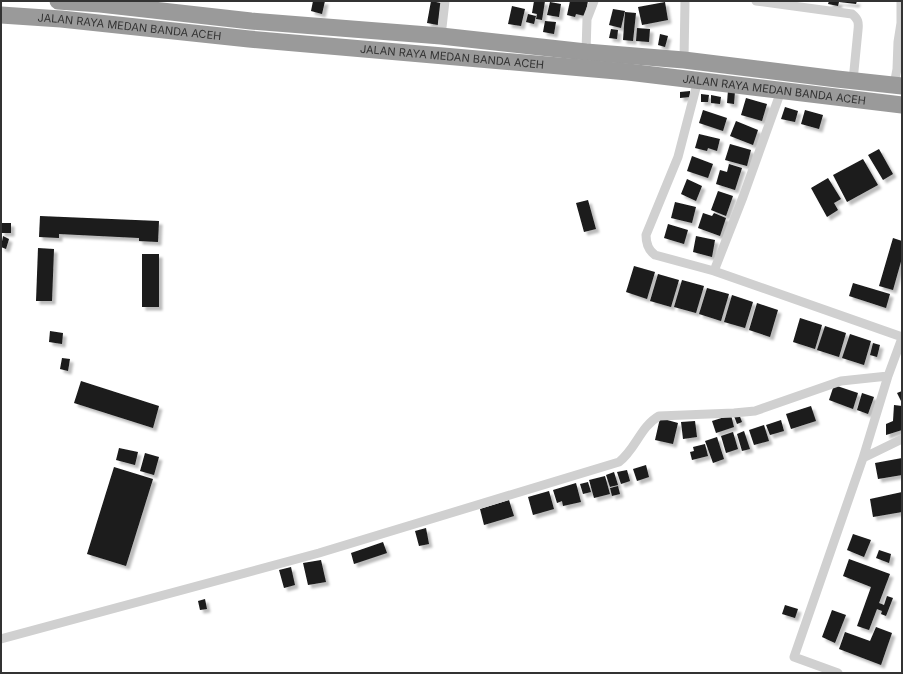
<svg xmlns="http://www.w3.org/2000/svg" width="903" height="674" font-family="Inter,sans-serif">
<style>
.building{fill:#1a1a1a;filter:url(#shadow)}
.lines{fill:none;stroke-linecap:round;stroke-linejoin:round}
.street{stroke:#d0d0d0;stroke-width:9}
.highway{stroke:#9a9a9a;stroke-width:17}
.labels{text-anchor:middle;stroke-width:4;stroke-linejoin:round;paint-order:stroke}
.street-label{font-size:11px;fill:#333;stroke:#fff}
</style>
<defs>
<filter id="shadow"><feDropShadow dx="3.5" dy="3.5" stdDeviation="1" flood-color="#0004"/></filter>
</defs>
<rect width="100%" height="100%" fill="#fff"/>
<path class="building" d="M313,1H325L322,14L311,11Z
M431,1L441,3L438,25L427,23Z
M534,1H545L542,20L536,19L537,14L532,13Z
M570,1H588L585,16L576,14L575,17L567,15Z
M829,1H857L856,4L839,2L838,6L828,4Z
M550,2L561,4L559,17L547,15Z
M665,2L668,20L642,25L638,7Z
M512,6L525,9L521,26L508,24Z
M613,9L625,11L621,28L609,25Z
M625,12L636,13L633,41L623,40Z
M528,14L536,16L534,24L526,22Z
M545,21L556,22L554,34L543,32Z
M637,28L650,29L649,42L636,41Z
M611,29L618,30L617,39L609,38Z
M660,34L668,36L665,47L658,45Z
M728,90L735,91L734,104L727,103Z
M690,91V97L680,98V92Z
M701,94L709,95L708,102H701Z
M711,95L721,97L720,104L711,103Z
M746,98L767,104L762,121L741,115Z
M785,107L798,111L795,122L781,119Z
M703,110L727,118L723,131L699,123Z
M805,110L823,115L819,129L801,124Z
M736,121L758,130L753,145L730,136Z
M699,134L720,139L717,151L708,148L707,151L695,148Z
M730,144L751,150L747,166L725,160Z
M879,149L893,174L883,180L868,155Z
M692,156L713,164L708,178L687,171Z
M863,159L878,185L847,202L833,175Z
M729,164L742,168L735,190L716,184L720,170L727,172Z
M828,178L841,199L834,203L838,210L827,217L811,188Z
M687,179L702,186L696,201L681,194Z
M718,191L733,196L726,216L711,210Z
M588,200L596,229L584,232L576,203Z
M675,202L696,207L692,223L671,218Z
M703,213L712,216L714,213L726,218L720,236L698,228Z
M40,216L159,221L158,242L139,241V238L59,234V238L39,237Z
M1,223H11V233H1Z
M668,224L688,230L684,244L664,238Z
M3,236L9,239L6,249L1,247Z
M696,236L715,240L712,257L693,252Z
M893,238L902,241V258L893,290L879,286Z
M38,248L54,249L52,301H36Z
M142,254H159V307H142Z
M634,266L655,272L647,299L626,292Z
M658,274L679,280L671,307L650,301Z
M682,280L704,286L696,313L674,307Z
M853,283L890,294L886,308L849,296Z
M707,288L729,294L721,321L699,314Z
M732,295L753,302L745,328L724,322Z
M757,303L778,310L770,337L749,330Z
M800,318L822,325L815,349L793,342Z
M825,326L846,333L839,357L817,350Z
M50,331L63,333L62,344L49,342Z
M850,334L871,341L864,365L842,358Z
M873,343L880,345L877,357L870,355Z
M62,358L70,359L68,371L60,369Z
M81,381L159,406L153,428L74,403Z
M834,385L858,393L853,409L829,400Z
M902,391V401H901L897,393Z
M862,393L874,397L868,414L857,410Z
M894,405L902,406V430L886,435V424L893,421Z
M811,406L816,421L791,429L786,414Z
M739,414L742,422L737,424L734,416Z
M731,415L734,427L716,433L712,421Z
M660,418L678,423L673,444L655,440Z
M781,420L784,431L770,435L766,425Z
M695,421L697,437L683,439L681,422Z
M764,425L769,441L754,445L749,430Z
M744,431L750,449L742,451L737,434Z
M733,432L738,449L726,453L721,436Z
M717,437L724,459L713,463L705,441Z
M705,444L708,456L692,460L690,452L694,451L693,447Z
M119,448L138,452L135,465L116,460Z
M145,453L159,457L154,475L140,471Z
M902,458V475L878,479L875,463Z
M646,465L649,477L637,481L633,469Z
M114,467L153,479L126,566L87,554Z
M627,470L630,481L621,484L617,472Z
M614,472L618,485L610,487L606,475Z
M605,476L610,494L594,498L589,480Z
M588,482L591,492L583,494L580,484Z
M576,483L581,502L563,506L562,501L557,503L553,490Z
M618,486L620,494L612,496L610,488Z
M549,491L554,509L533,515L528,497Z
M902,492V512L873,517L870,499Z
M509,500L514,516L484,525L480,509Z
M426,528L429,544L419,546L415,531Z
M853,534L871,540L864,557L847,550Z
M383,542L387,553L354,564L351,553Z
M879,550L891,554L889,563L876,558Z
M849,559L890,574L879,603L884,605L887,596L893,598L886,616L881,614L882,611L877,609L869,630L857,626L871,587L843,576Z
M321,560L326,582L308,585L303,563Z
M291,567L295,585L284,588L279,570Z
M205,599L207,609L200,610L198,601Z
M785,605L798,609L795,618L782,614Z
M832,610L846,615L835,643L822,637Z
M876,627L892,633L881,665L839,649L845,632L870,641Z"/>
<g class="lines">
<path class="street" d="M756,1L852,14C858,19 859,22 858,30L853,81
M441,36L445,1
M586,52L587,19L594,1
M684,60L685,1
M698,80L678,157L646,235C646,243 648,250 655,255L714,271L902,337
M894,85L897,69L898,42L901,23V1
M714,271L743,197L781,91
M863,458L902,439
M1,639L319,553L619,462C636,449 640,427 659,416L734,413L755,411L841,381L888,376
M838,673L794,657L863,458L888,376L902,338"/>
<g class="highway">
<path d="M58,1L100,4L251,21L441,36L586,52L684,60L837,79L902,86"/>
<path id="s1" d="M1,15L61,19L249,39L628,72L902,105"/>
</g>
</g>
<g class="labels">
<g class="street-label">
<text dy="4" stroke="none"><textPath href="#s1" startOffset="129">JALAN RAYA MEDAN BANDA ACEH</textPath></text>
<text dy="4" stroke="none"><textPath href="#s1" startOffset="453">JALAN RAYA MEDAN BANDA ACEH</textPath></text>
<text dy="4" stroke="none"><textPath href="#s1" startOffset="777">JALAN RAYA MEDAN BANDA ACEH</textPath></text>
</g>
</g>
<rect width="903" height="674" fill="none" stroke="#333333" stroke-width="4"/>
</svg>
